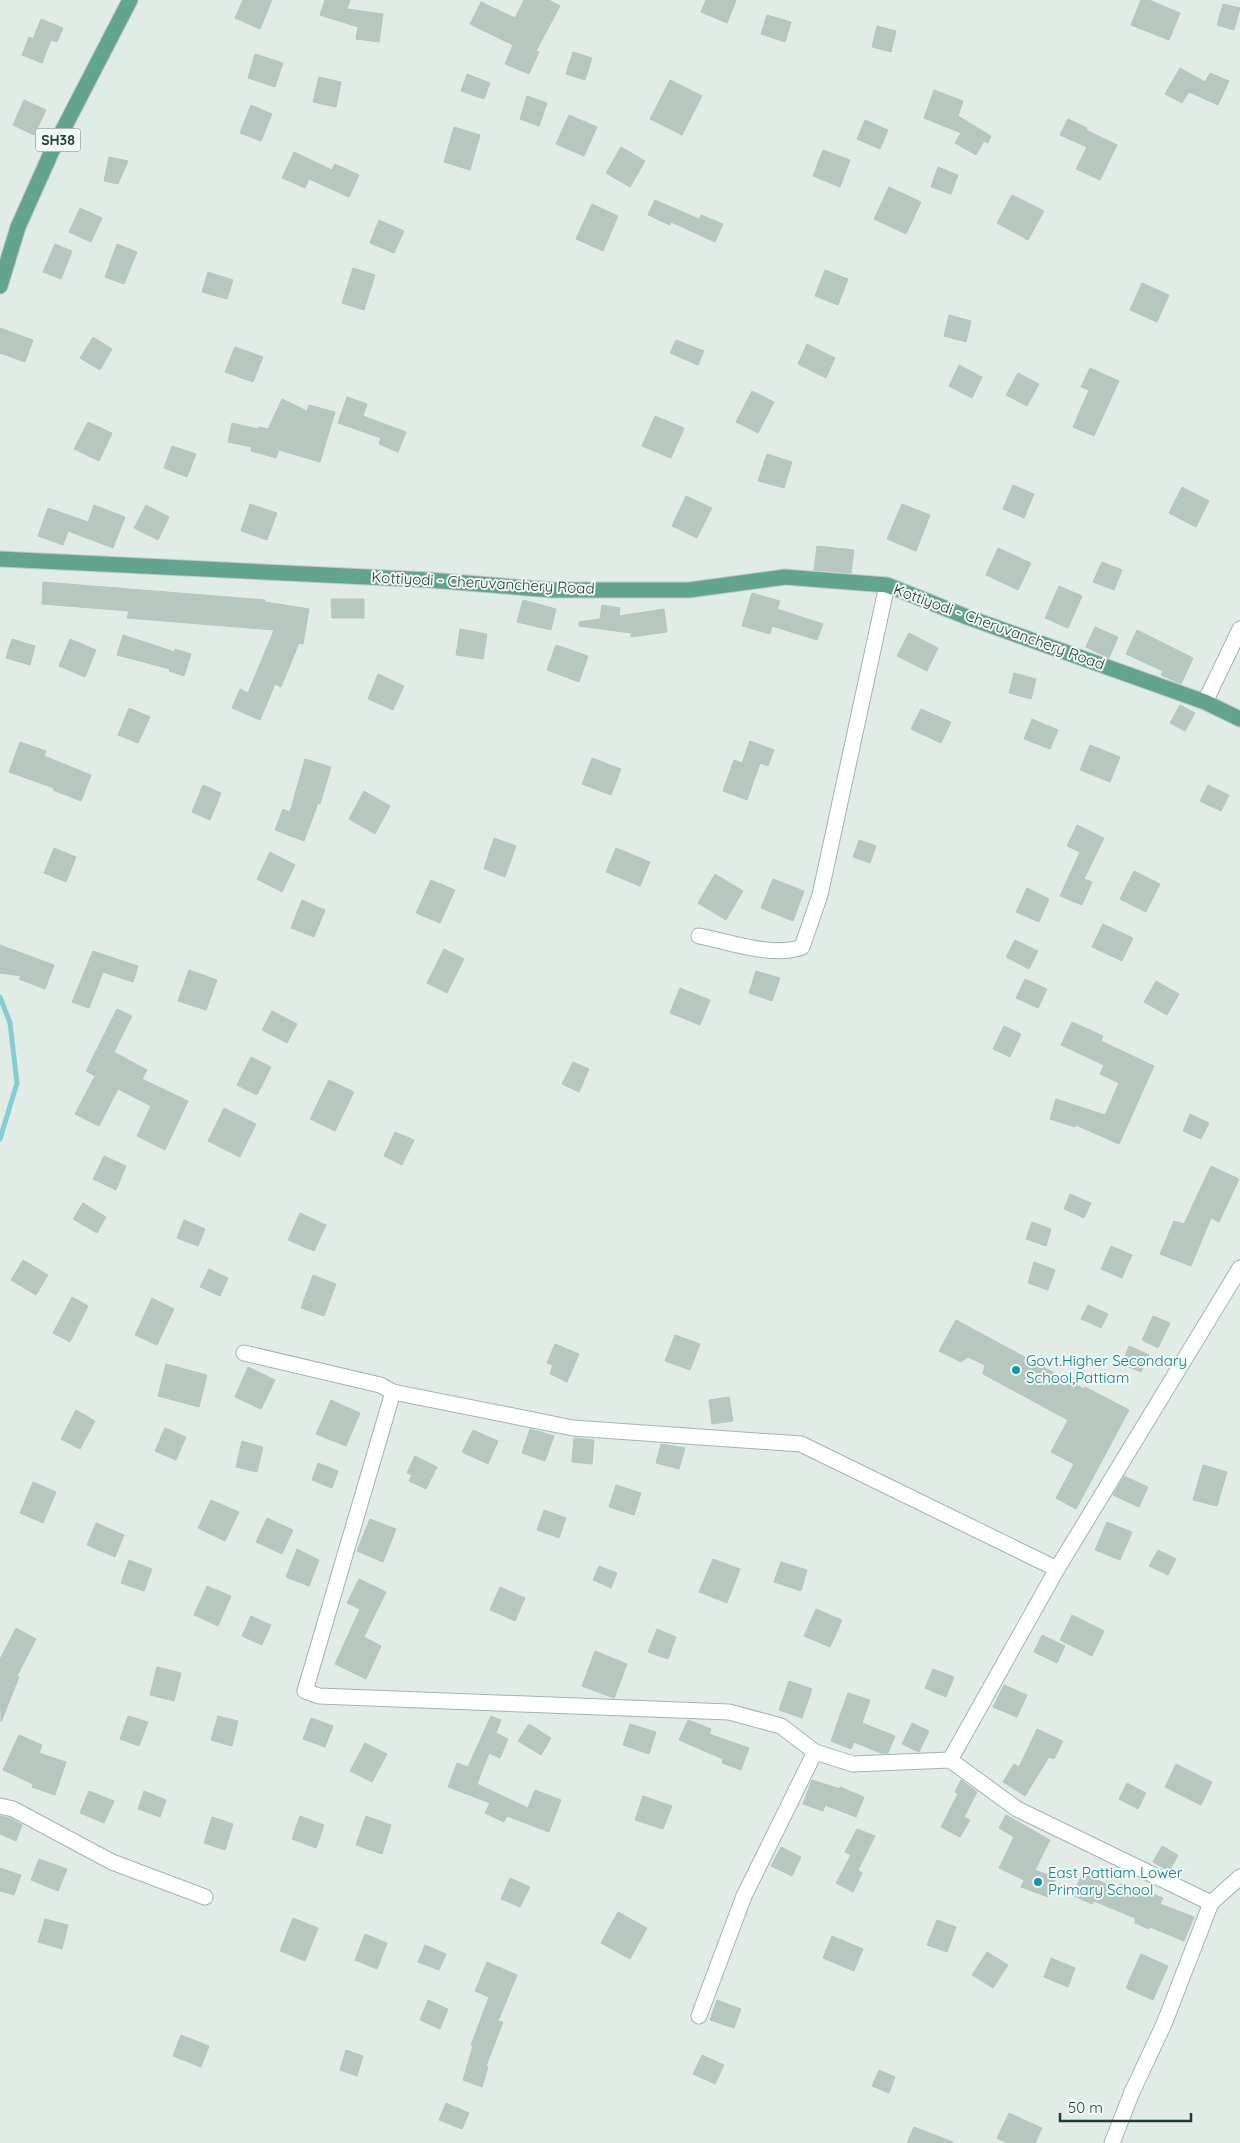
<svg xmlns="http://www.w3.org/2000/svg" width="1240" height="2143" font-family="Quicksand,sans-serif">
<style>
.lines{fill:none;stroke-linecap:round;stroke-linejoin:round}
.stream{stroke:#86ccd5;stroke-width:5}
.building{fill:#b6c7c0;stroke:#b3c6bd}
.minor-casing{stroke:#a3b4ae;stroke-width:17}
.major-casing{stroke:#c1c9c6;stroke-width:17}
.minor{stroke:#fff;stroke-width:15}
.major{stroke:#63a491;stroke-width:15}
.culture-dot{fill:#0f9aa8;stroke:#f2f9f5;stroke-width:2}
.labels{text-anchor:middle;stroke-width:4;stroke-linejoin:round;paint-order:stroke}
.shield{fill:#f2f9f5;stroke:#5f766f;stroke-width:1}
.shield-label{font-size:14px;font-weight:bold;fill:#203e35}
.street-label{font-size:15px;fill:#203e35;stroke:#f2f9f5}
.culture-label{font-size:15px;fill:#0d838f;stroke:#f2f9f5;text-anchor:start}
</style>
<rect width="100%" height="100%" fill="#e1ece7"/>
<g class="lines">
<path class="stream" d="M0,997L10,1023L17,1083L0,1139"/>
</g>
<path class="building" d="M243,0H272L260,29L235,18Z
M325,0H350L347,9L383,14L379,42L356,39L358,27L320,15Z
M524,0H549L560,6L536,51L539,52L529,74L505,64L513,45L470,24L481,2L515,18Z
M706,0H736L727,23L701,12Z
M1141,0H1149L1180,13L1169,40L1131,25Z
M1223,4L1240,8L1234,30L1217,25Z
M767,15L791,22L785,42L761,34Z
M41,19L63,28L57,42L51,40L42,63L22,55L29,37L33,39Z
M877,26L896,31L891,52L872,47Z
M573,52L592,58L585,80L566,74Z
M255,54L283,63L275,87L248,78Z
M1180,68L1205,82L1210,73L1229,81L1218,105L1189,92L1182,103L1165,94Z
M467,74L490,83L484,99L461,91Z
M319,77L341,82L336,107L313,102Z
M670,80L702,96L682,135L650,119Z
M934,90L963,101L958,116L991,136L988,143L984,141L976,155L955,143L961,133L924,118Z
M527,96L547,103L539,126L520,119Z
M24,100L46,110L34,135L13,125Z
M251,105L272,114L261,141L240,133Z
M569,115L597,127L584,156L556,144Z
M1068,119L1087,128L1086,130L1117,145L1100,180L1076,169L1087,147L1060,135Z
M865,120L888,130L880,149L857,139Z
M454,127L480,135L470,170L444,162Z
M621,147L645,161L630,187L606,173Z
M823,150L850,160L840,187L813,176Z
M294,152L332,170L335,164L359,175L349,197L309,179L305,188L282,178Z
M109,157L128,161L118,184L104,181Z
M938,167L958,175L951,194L931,187Z
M889,187L921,202L906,234L874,219Z
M1012,195L1044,211L1028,240L997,223Z
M655,200L699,219L701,215L723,224L715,242L671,222L670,225L648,215Z
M592,204L618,216L603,251L576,239Z
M80,208L102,218L91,242L69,232Z
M379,220L404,231L394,253L370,243Z
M55,244L72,251L61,279L43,272Z
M117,244L137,252L124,284L105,277Z
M353,268L375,275L364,310L342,303Z
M825,270L848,279L838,305L815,296Z
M208,272L233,280L227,299L202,292Z
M1142,283L1169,295L1157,322L1130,310Z
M949,315L971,321L966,342L944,336Z
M0,328L33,340L25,362L0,353Z
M93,337L112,349L100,370L80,358Z
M676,340L704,351L698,365L670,353Z
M807,344L835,358L826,378L798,364Z
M235,347L263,357L253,382L225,372Z
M959,365L982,377L972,398L949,386Z
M1090,368L1119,381L1094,436L1073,427L1089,390L1081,387Z
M1018,373L1039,384L1027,406L1006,395Z
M752,391L774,402L758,433L736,422Z
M347,397L367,404L363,416L406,432L398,452L379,444L381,438L338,423Z
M282,399L307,411L309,405L335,412L320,462L279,450L276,458L251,451L252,447L228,442L232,423L258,429L259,427L268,429Z
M655,416L684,428L671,458L642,446Z
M88,422L112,433L99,461L74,449Z
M172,446L196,454L187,477L164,468Z
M767,454L792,462L784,488L758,481Z
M1013,485L1034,494L1024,518L1003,509Z
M1182,487L1209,501L1196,527L1169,513Z
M686,496L712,508L697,538L672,526Z
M250,504L277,513L267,540L241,531Z
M902,504L930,515L916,551L887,539Z
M94,505L125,517L113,548L68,531L63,545L38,536L48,508L88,522Z
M146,505L169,517L158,540L134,528Z
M817,546L854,550L851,573L814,570Z
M998,548L1031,563L1018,590L986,575Z
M1102,562L1122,570L1114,590L1093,582Z
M43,582L265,600V602L309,609L303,644L299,643L281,687L275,684L260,720L232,708L240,689L248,693L274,630L127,618L129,611L42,604Z
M1059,586L1082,596L1068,628L1045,618Z
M752,593L780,601L777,609L823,624L817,640L772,626L770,634L742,626Z
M331,599H364V618H332Z
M523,600L556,609L551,630L517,622Z
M602,605L620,608L619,616L664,609L667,632L631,637V633L579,626V622L600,619Z
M1095,627L1118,637L1109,658L1086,647Z
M460,629L487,634L483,659L456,655Z
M1137,630L1193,658L1181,684L1161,675L1163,671L1126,654Z
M909,633L938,648L927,671L897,656Z
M123,635L175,652V649L191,654L184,676L169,671L170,669L117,655Z
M12,639L35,646L30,665L6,658Z
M70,639L96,650L85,677L59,666Z
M556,645L588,656L579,682L547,670Z
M1014,673L1036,679L1031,699L1009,693Z
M378,674L404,686L393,710L368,699Z
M1180,705L1195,713L1185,731L1170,723Z
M129,708L150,717L138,743L118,735Z
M921,709L951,722L941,743L911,729Z
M1032,719L1058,730L1050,749L1024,739Z
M750,741L774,750L768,766L760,763L747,800L723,791L734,760L742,763Z
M20,742L46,751L44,756L91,775L81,801L53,790L54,788L9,772Z
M1090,745L1120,757L1110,782L1080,770Z
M592,758L621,769L611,795L582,784Z
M305,759L331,767L320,804L318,803L304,841L275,830L283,809L290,812Z
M203,785L221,793L210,820L192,812Z
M1208,785L1229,795L1221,811L1200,801Z
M364,791L390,806L375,834L349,819Z
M1077,825L1104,838L1084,879L1092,882L1082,905L1060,896L1080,852L1067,846Z
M494,838L516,846L505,877L484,869Z
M859,840L876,846L870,863L853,857Z
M54,848L76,857L66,882L44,873Z
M616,848L650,862L640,886L606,872Z
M270,852L295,865L282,892L257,879Z
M1134,871L1160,884L1146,912L1120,899Z
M715,874L743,891L726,920L698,903Z
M773,879L804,891L793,921L761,908Z
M431,880L455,890L440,923L416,913Z
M1027,888L1049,899L1039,922L1016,912Z
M302,900L325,910L314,937L291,928Z
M1103,924L1133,938L1122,961L1092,947Z
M1015,940L1038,951L1029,969L1006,957Z
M0,945L54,965L45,989L19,979L21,976L0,973Z
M444,949L464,959L447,993L427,983Z
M93,951L138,966L133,982L103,972L89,1008L72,1002Z
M189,970L217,980L206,1010L178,1001Z
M756,971L780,978L772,1001L749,993Z
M1025,979L1047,989L1038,1008L1016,998Z
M1156,981L1179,994L1167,1015L1144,1002Z
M680,988L710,1000L700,1025L670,1013Z
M117,1009L132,1016L114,1052L147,1070L142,1079L188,1101L165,1150L137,1136L151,1106L118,1089L99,1126L75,1114L95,1076L86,1071Z
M272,1011L297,1024L287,1043L262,1030Z
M1072,1022L1103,1036L1101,1041L1154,1066L1119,1144L1076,1125L1075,1127L1050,1119L1056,1099L1105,1115L1119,1083L1100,1074L1104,1065L1061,1045Z
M1004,1026L1021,1034L1010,1057L993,1049Z
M251,1057L271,1067L257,1095L237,1085Z
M573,1062L589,1069L579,1092L562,1084Z
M329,1080L354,1092L335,1131L310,1119Z
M224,1108L256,1124L240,1157L208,1141Z
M1190,1114L1209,1123L1201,1139L1183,1131Z
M395,1132L414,1140L402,1165L384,1156Z
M104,1156L126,1166L116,1190L93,1179Z
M1211,1166L1239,1179L1219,1222L1211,1218L1191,1266L1160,1254L1174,1221L1184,1224Z
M1070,1194L1091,1203L1084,1218L1064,1209Z
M83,1203L106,1217L97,1233L73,1219Z
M300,1213L326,1225L314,1251L288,1240Z
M184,1220L205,1229L198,1246L177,1238Z
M1032,1222L1051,1229L1046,1246L1026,1239Z
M1111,1246L1132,1255L1122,1278L1101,1269Z
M23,1260L48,1275L36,1295L11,1280Z
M1034,1262L1055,1270L1048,1290L1028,1283Z
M209,1269L228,1278L220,1296L200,1287Z
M313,1275L336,1284L324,1316L301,1308Z
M72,1297L88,1306L70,1342L53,1333Z
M152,1298L174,1309L157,1345L135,1335Z
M1088,1305L1108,1314L1101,1328L1081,1319Z
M1153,1316L1170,1323L1158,1348L1142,1340Z
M956,1320L1084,1389L1085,1387L1129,1410L1076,1509L1056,1498L1074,1464L1051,1452L1068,1420L983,1374L985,1365L968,1357L961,1362L939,1351Z
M675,1335L700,1344L690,1370L665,1361Z
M555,1344L579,1354L567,1382L550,1374L553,1365L547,1363Z
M1129,1346L1149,1355L1141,1372L1122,1364Z
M166,1364L207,1375L199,1407L158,1396Z
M248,1367L275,1380L261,1409L235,1397Z
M729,1397L733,1421L712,1424L709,1400Z
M331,1400L360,1413L346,1446L316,1434Z
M76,1410L95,1421L80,1449L61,1439Z
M165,1428L186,1437L176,1460L155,1451Z
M530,1429L554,1436L545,1461L522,1453Z
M473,1430L498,1441L488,1464L462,1452Z
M574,1438L594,1440L592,1464L572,1462Z
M242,1441L263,1447L257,1472L236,1467Z
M661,1444L685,1448L679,1469L656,1463Z
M415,1456L437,1467L426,1489L409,1481L412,1475L407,1473Z
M318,1463L338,1471L332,1488L312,1480Z
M1203,1465L1227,1472L1217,1506L1193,1500Z
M1124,1476L1148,1487L1139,1507L1113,1495Z
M33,1482L56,1492L43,1523L20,1513Z
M616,1485L641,1493L634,1515L609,1507Z
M211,1500L239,1512L225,1541L198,1528Z
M544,1510L566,1518L559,1538L537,1530Z
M267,1518L293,1530L282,1554L256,1542Z
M370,1519L396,1529L383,1562L357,1551Z
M1107,1522L1132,1532L1120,1560L1095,1550Z
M96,1523L124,1535L115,1557L87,1545Z
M297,1549L319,1560L309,1586L286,1577Z
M1158,1550L1176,1559L1168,1575L1149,1566Z
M713,1559L740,1569L727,1603L699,1592Z
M129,1560L152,1569L144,1591L121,1583Z
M781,1562L807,1570L801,1591L774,1582Z
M599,1566L617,1573L611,1588L593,1580Z
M359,1579L386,1592L364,1637L381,1646L366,1679L335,1664L360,1609L347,1603Z
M207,1586L231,1596L218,1626L194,1615Z
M500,1587L525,1598L515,1621L490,1610Z
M816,1609L842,1620L830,1647L804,1636Z
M1072,1615L1104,1631L1092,1656L1060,1640Z
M251,1616L271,1625L262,1645L242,1636Z
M16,1628L36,1639L17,1676L19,1677L1,1722L0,1659Z
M657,1629L676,1637L668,1659L648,1652Z
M1042,1635L1065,1646L1057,1663L1034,1652Z
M595,1651L627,1664L614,1698L582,1686Z
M157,1667L181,1673L174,1701L150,1695Z
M933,1669L954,1677L946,1697L925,1688Z
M789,1681L812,1689L802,1718L779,1710Z
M1004,1685L1027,1695L1017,1717L993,1707Z
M848,1693L870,1700L862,1723L895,1736L888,1753H881L854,1742L851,1749L831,1741Z
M128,1716L148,1722L139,1746L120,1739Z
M218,1716L238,1721L232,1746L211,1740Z
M491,1716L501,1720L496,1733L508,1739L500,1758L489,1753L477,1784L528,1808L535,1790L561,1800L549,1832L507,1816L504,1822L485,1813L490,1803L448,1787L457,1763L468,1767Z
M311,1718L333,1726L325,1747L303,1739Z
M688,1720L711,1729L709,1734L749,1748L741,1770L722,1763L723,1759L679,1740Z
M912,1723L929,1731L919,1752L902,1744Z
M529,1724L551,1738L541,1755L518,1741Z
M630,1724L656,1732L649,1754L623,1745Z
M1037,1729L1063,1741L1054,1759L1049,1757L1025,1796L1003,1782L1014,1764L1019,1767Z
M19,1735L42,1745L39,1753L66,1762L55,1795L32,1787L33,1784L3,1770Z
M365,1743L387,1754L372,1782L350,1771Z
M1176,1764L1212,1782L1201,1805L1165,1787Z
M812,1780L840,1789V1787L864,1797L856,1817L825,1805L823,1811L803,1804Z
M961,1780L977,1792L964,1817L970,1820L960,1837L941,1827L958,1794L955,1792Z
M1127,1783L1146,1793L1138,1809L1119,1799Z
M89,1791L114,1801L104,1823L80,1813Z
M144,1791L166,1800L160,1817L138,1809Z
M643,1796L672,1806L663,1829L635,1820Z
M1006,1815L1050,1840L1035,1870L1056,1878L1048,1897L1021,1887L1024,1880L999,1868L1014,1837L999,1828Z
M0,1816L10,1818L22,1825L16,1841L0,1834Z
M300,1816L324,1825L316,1848L292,1839Z
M366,1816L391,1825L382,1854L356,1845Z
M212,1817L233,1824L225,1850L204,1843Z
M857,1829L875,1836L858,1870L862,1873L853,1892L836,1883L851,1855L845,1852Z
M1162,1846L1178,1855L1169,1871L1153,1862Z
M781,1847L801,1857L792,1876L771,1866Z
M39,1859L67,1869L58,1891L31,1880Z
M0,1868L21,1875L14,1895L0,1891Z
M1083,1873L1118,1890L1120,1884L1145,1894L1146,1891L1163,1898L1160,1904L1194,1917L1184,1941L1150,1927L1149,1929L1135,1923V1918L1094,1901L1092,1904L1072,1895Z
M510,1878L530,1887L520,1907L501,1899Z
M618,1912L647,1928L630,1959L601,1943Z
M293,1918L318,1928L305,1961L280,1951Z
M45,1919L68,1925L62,1949L38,1942Z
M937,1920L956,1927L947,1952L927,1945Z
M365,1934L387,1943L377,1969L355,1960Z
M832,1936L863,1949L854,1971L823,1958Z
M425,1945L446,1954L439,1970L418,1962Z
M987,1952L1008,1965L993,1988L972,1975Z
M1141,1954L1168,1966L1153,2000L1126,1988Z
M1051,1958L1075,1968L1068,1987L1044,1977Z
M487,1962L517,1975L498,2021L503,2022L486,2066L488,2067L482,2087L463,2080L473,2046L471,2045L489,1997L475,1991Z
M428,2000L448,2009L440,2029L420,2020Z
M717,2000L741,2009L734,2028L710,2020Z
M181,2035L209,2046L201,2067L173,2056Z
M346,2050L363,2056L357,2076L340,2070Z
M702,2055L724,2065L715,2084L693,2074Z
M879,2070L895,2077L889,2093L872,2086Z
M446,2103L469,2113L462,2129L439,2120Z
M1009,2113L1042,2128L1035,2143H1007L997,2138Z
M914,2127L953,2142V2143H907Z"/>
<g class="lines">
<defs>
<path id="minor" d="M1205,702L1240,629
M699,936C730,942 773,958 802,947L820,895L887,585
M244,1353L380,1385L393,1392L573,1428L801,1444L1057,1569
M393,1392L305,1691L319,1696L729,1712L781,1726L815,1752L853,1764L950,1760L1017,1809L1211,1903
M950,1760L1057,1569L1240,1268
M0,1806L13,1809L112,1862L205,1897
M699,2016L744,1896L815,1752
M1112,2143L1132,2092L1164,2024L1211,1903L1240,1877"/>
<path id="major" d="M0,286L18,227L52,151L130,0
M0,559L429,580L552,590H689L785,577L887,585L967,617L1205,702L1240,719"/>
</defs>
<use href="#minor" class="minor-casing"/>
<use href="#major" class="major-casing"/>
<use href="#minor" class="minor"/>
<use href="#major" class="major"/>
</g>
<g class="culture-dot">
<circle cx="1016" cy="1370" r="5"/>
<circle cx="1038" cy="1882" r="5"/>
</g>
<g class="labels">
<rect class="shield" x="35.5" y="128.5" width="45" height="23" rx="4"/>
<g class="shield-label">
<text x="58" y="145">SH38</text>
</g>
<g class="street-label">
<text transform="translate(483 583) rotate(3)" y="5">Kottiyodi - Cheruvanchery Road</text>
<text transform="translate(999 627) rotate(20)" y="5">Kottiyodi - Cheruvanchery Road</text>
</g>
<g class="culture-label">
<text x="1026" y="1366">Govt.Higher Secondary<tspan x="1026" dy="17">School,Pattiam</tspan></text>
<text x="1048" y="1878">East Pattiam Lower<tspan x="1048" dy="17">Primary School</tspan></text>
</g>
</g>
<path d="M1060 2113v8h131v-8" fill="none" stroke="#203e35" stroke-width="2.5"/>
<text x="1068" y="2113" font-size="15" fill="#203e35" stroke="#f2f9f5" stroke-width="4" paint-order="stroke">50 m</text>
</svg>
